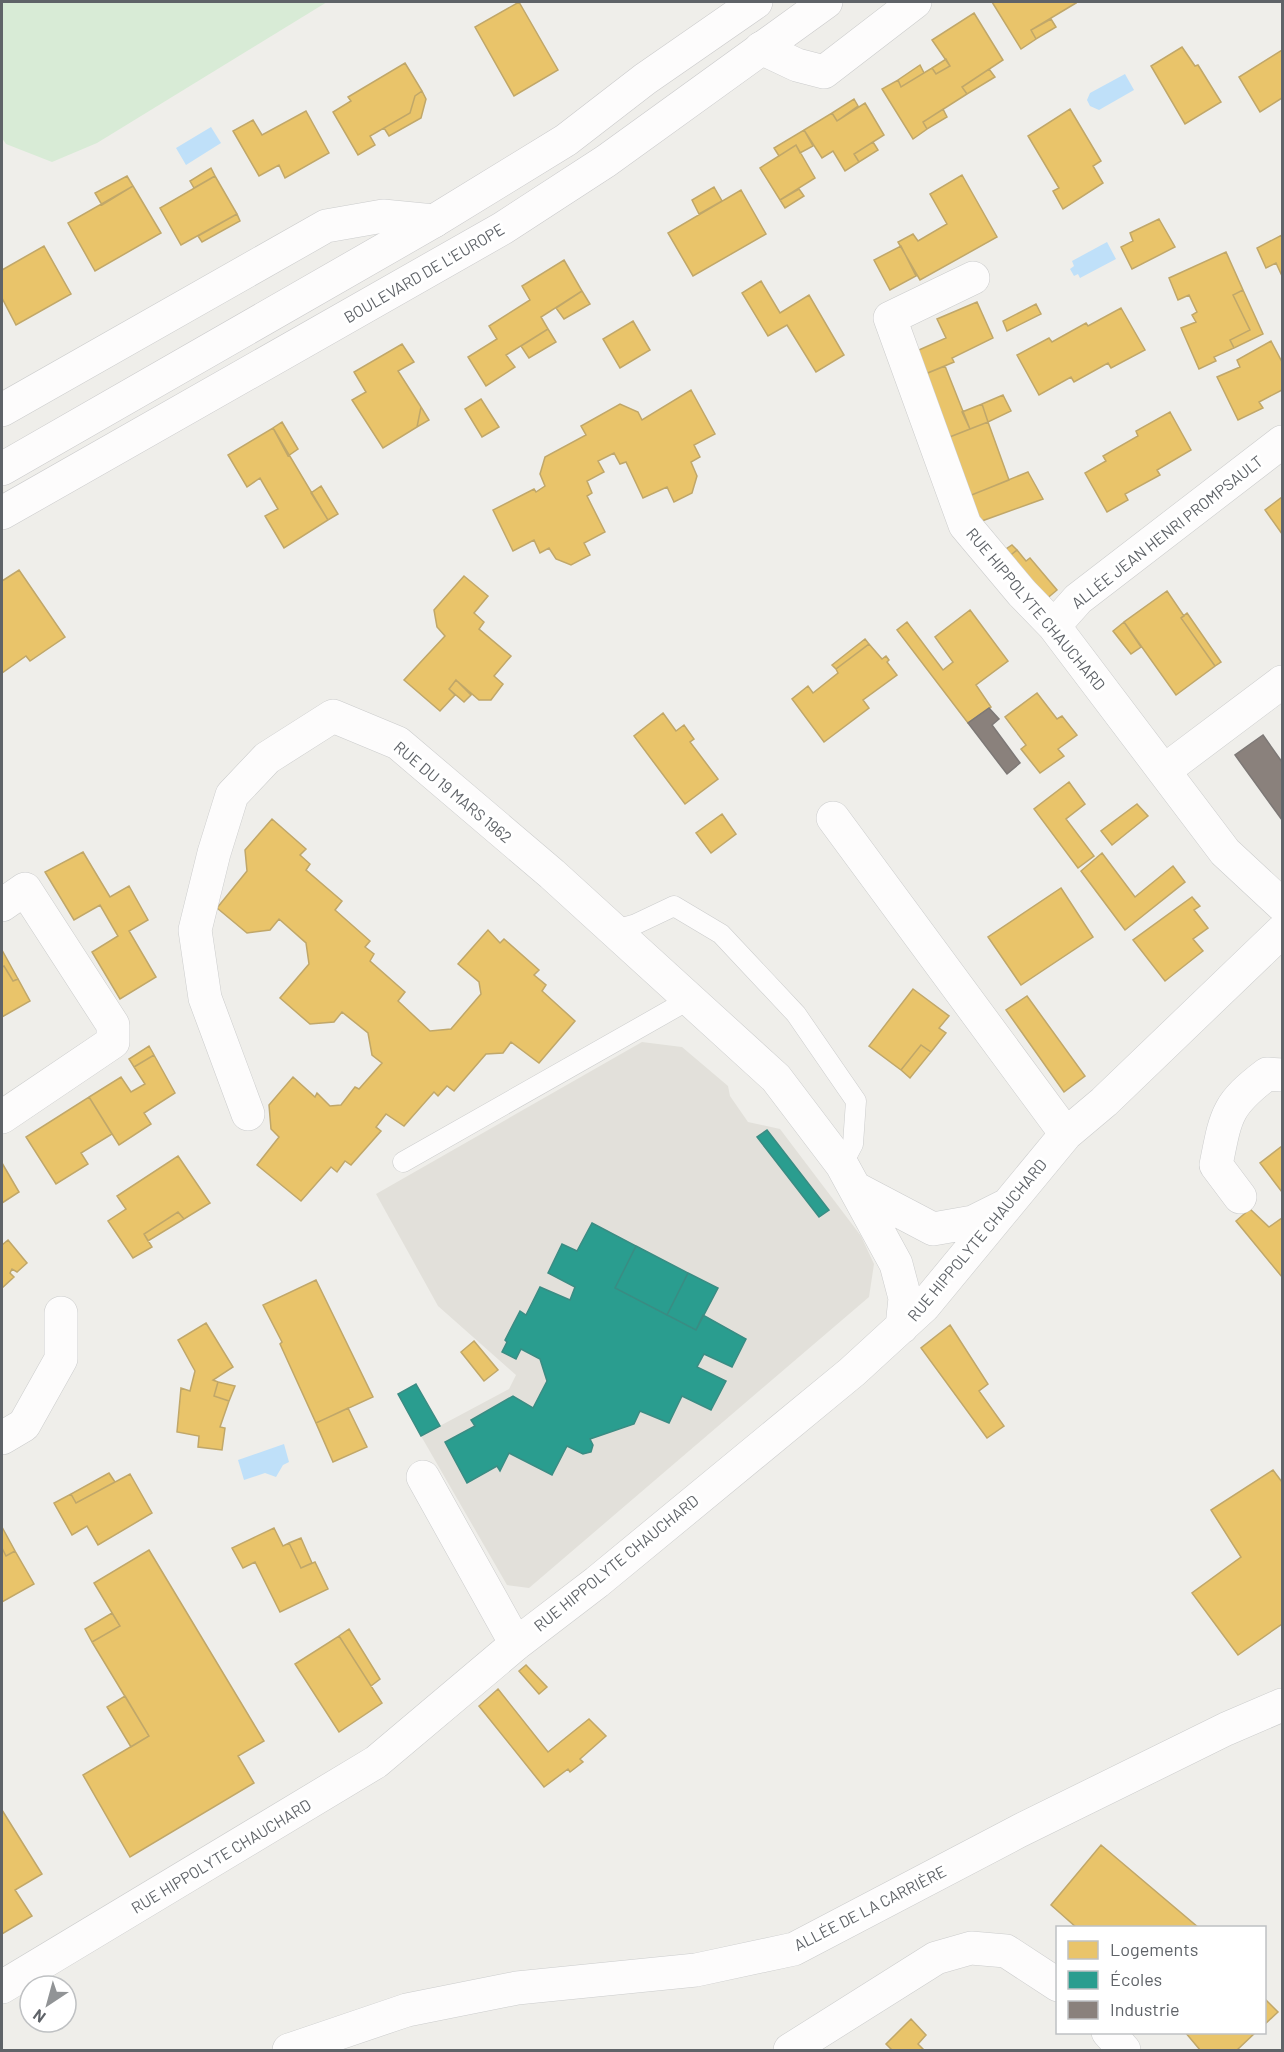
<svg xmlns="http://www.w3.org/2000/svg" width="1284" height="2052" font-family="Barlow,sans-serif">
<style>
.education{fill:#e2e0da}
.green{fill:#d8ebd6}
.water{fill:#bfe0f9}
.homes{fill:#e9c46a;stroke:#c0a769;stroke-width:1.5}
.schools{fill:#2a9d8f;stroke:#3a8c83;stroke-width:1.5}
.industry{fill:#8a817c;stroke:#7d7876;stroke-width:1.5}
.lines{fill:none;stroke-linecap:round;stroke-linejoin:round}
.lane-casing{stroke:#cbcccc;stroke-width:21}
.street-casing{stroke:#cbcccc;stroke-width:34}
.secondary-casing{stroke:#cacacb;stroke-width:34}
.lane{stroke:#fdfcfc;stroke-width:20}
.street{stroke:#fdfcfc;stroke-width:33}
.secondary{stroke:#fdfcfc;stroke-width:33}
.labels{text-anchor:middle;stroke-width:6;stroke-linejoin:round;paint-order:stroke}
.street-label{font-size:16px;fill:#5f6368;stroke:#fff}
</style>
<rect width="100%" height="100%" fill="#efeeea"/>
<path class="education" d="M642,1042L682,1047L728,1086L730,1096L748,1122L780,1129L861,1236L874,1264L869,1297L529,1588L507,1585L421,1436L509,1389L516,1375L438,1306L376,1194Z"/>
<path class="green" d="M2,2H327L97,143L52,162L6,144L2,138Z"/>
<path class="water" d="M1125,74L1134,90L1099,110L1090,106L1087,100L1090,93Z
M211,127L221,143L186,165L176,148Z
M1107,242L1116,259L1080,278L1078,274L1074,276L1070,269L1074,266L1072,261Z
M284,1444L289,1462L283,1465L276,1477L265,1473L244,1480L238,1460Z"/>
<path class="homes" d="M519,2L558,70L514,96L475,27Z
M992,2H1075L1076,3L1031,30L1036,39L1021,49Z
M974,13L1003,60L962,87L967,94L923,122L927,129L913,139L882,89L898,80L901,87L932,68L936,74L950,66L932,40Z
M1051,19L1056,27L1036,39L1031,30Z
M1182,47L1195,66L1198,65L1221,102L1185,124L1151,66Z
M1282,50V98L1260,112L1239,77Z
M946,59L950,66L936,74L932,68Z
M405,63L422,91L415,96L410,113L370,136L375,145L358,155L333,112L351,101L348,97Z
M920,65L924,73L901,87L898,80Z
M989,69L995,77L967,94L962,87Z
M422,91L426,99L421,118L389,136L384,128L410,113L415,96Z
M854,99L858,106L837,121L832,113Z
M865,103L884,135L854,154L859,162L845,171L833,151L822,158L804,130L832,113L837,121Z
M943,109L947,117L927,129L923,122Z
M1070,109L1101,161L1093,166L1103,183L1063,209L1053,191L1059,188L1028,136Z
M306,111L329,153L285,178L279,165L259,176L233,131L253,120L262,135Z
M804,130L813,146L800,153L796,145L779,156L774,148Z
M873,142L878,150L859,162L854,154Z
M796,145L815,178L780,200L760,168Z
M211,168L215,176L194,188L190,181Z
M962,175L997,237L920,280L898,242L913,234L918,241L947,224L930,194Z
M127,176L133,186L102,205L95,193Z
M215,176L237,214L181,245L160,208Z
M133,186L161,233L95,271L68,223Z
M714,187L722,201L699,214L692,200Z
M799,189L804,196L785,208L780,200Z
M741,190L766,234L693,276L668,233Z
M237,214L240,221L202,242L198,236Z
M1159,219L1175,247L1132,269L1121,247L1133,241L1130,233Z
M1282,235V276L1276,263L1266,268L1257,248Z
M44,246L71,294L16,325L2,298V270Z
M901,246L916,276L890,290L874,260Z
M1226,252L1243,290L1233,295L1250,330L1230,340L1234,348L1214,357L1216,361L1199,369L1181,328L1196,322L1192,315L1197,312L1189,295L1178,300L1169,278Z
M564,260L582,291L541,317L548,329L506,355L515,367L486,386L468,357L497,339L489,326L530,300L522,286Z
M761,281L780,313L809,295L844,355L816,372L787,325L768,336L742,293Z
M1243,290L1263,334L1234,348L1230,340L1250,330L1233,295Z
M582,291L590,304L564,319L556,308Z
M977,302L993,338L952,358L954,362L918,377L910,354L946,338L937,319Z
M1036,304L1041,314L1007,331L1003,321Z
M1121,308L1145,350L1111,368L1108,363L1074,382L1071,377L1039,395L1017,355L1049,338L1052,342L1086,323L1088,326Z
M633,321L650,350L620,368L603,339Z
M548,329L556,342L529,358L521,346Z
M1271,341L1282,362V390L1259,402L1263,408L1238,420L1217,377L1240,367L1237,360Z
M402,344L414,362L398,371L421,407L417,427L383,448L352,400L366,392L354,372Z
M945,366L970,429L942,440L918,377Z
M691,390L715,434L694,445L700,457L691,462L697,476L692,493L674,502L667,487L643,498L626,462L620,464L614,453L598,461L604,472L587,481L592,493L587,496L605,532L584,543L590,555L571,565L556,559L549,548L540,553L534,540L513,551L493,510L534,489L536,492L545,486L540,474L545,457L586,435L581,426L620,404L638,412L642,420Z
M1003,395L1011,411L988,422L982,404Z
M481,399L499,427L482,437L465,409Z
M982,404L988,422L970,429L962,412Z
M421,407L429,420L417,427Z
M1170,412L1191,450L1157,470L1160,475L1125,494L1128,500L1107,512L1085,473L1106,461L1103,456L1138,436L1136,431Z
M282,422L298,449L288,456L273,428Z
M988,422L1009,480L964,498L942,440Z
M273,428L328,520L284,548L265,516L278,509L260,478L247,487L228,455Z
M1028,472L1043,499L979,522L964,498Z
M321,486L338,514L328,520L311,493Z
M1282,497V534L1265,510Z
M1012,545L1017,550L1008,557L1003,551Z
M1017,550L1026,561L1030,558L1057,590L1044,601L1008,557Z
M19,570L65,637L30,661L26,656L2,673V581Z
M464,576L488,596L474,613L484,622L479,629L511,656L494,676L503,684L491,700H479L456,680L449,689L455,695L440,711L404,680L445,636L437,627L434,610Z
M1167,591L1184,616L1181,618L1215,666L1176,695L1124,622Z
M970,610L1008,661L976,685L991,707L968,723L897,630L907,622L943,670L953,662L935,637Z
M1187,613L1221,662L1215,666L1181,618Z
M1124,622L1141,647L1131,654L1113,631Z
M865,639L869,644L836,669L832,665Z
M869,644L882,659L886,656L889,660L887,662L897,675L863,700L869,708L824,742L792,699L808,686L813,693L838,673L836,669Z
M456,680L471,695L464,702L449,689Z
M1037,693L1057,719L1062,716L1077,735L1058,749L1064,756L1040,773L1021,749L1026,745L1005,717Z
M663,713L676,731L684,725L694,739L690,742L718,779L685,804L634,736Z
M1069,782L1085,804L1066,819L1094,856L1078,868L1034,809Z
M1137,804L1148,816L1112,845L1101,831Z
M722,814L736,834L711,853L696,833Z
M272,819L306,849L300,855L310,864L306,870L342,901L335,910L370,941L365,947L374,954L370,961L405,992L398,1001L430,1031L451,1029L481,994L479,982L458,964L488,930L500,943L504,939L539,970L534,975L546,985L542,991L575,1021L539,1063L511,1042L503,1053L486,1054L454,1091L447,1086L438,1096L434,1092L404,1126L386,1114L376,1127L381,1131L351,1165L345,1161L337,1172L331,1167L301,1201L257,1165L279,1137L271,1129L269,1105L293,1077L315,1097L317,1093L330,1106L341,1105L355,1087L359,1089L382,1063L372,1055L368,1033L342,1012L334,1022L310,1024L280,998L309,964L306,943L279,919L270,930L247,933L217,908L247,871L245,850Z
M83,852L110,897L129,886L148,920L129,931L156,977L120,999L92,952L118,936L100,905L74,920L45,872Z
M1102,853L1135,897L1173,866L1185,882L1125,930L1081,871Z
M1061,888L1093,937L1021,985L988,937Z
M1192,897L1200,906L1194,910L1208,928L1193,939L1203,951L1165,981L1133,940Z
M2,950L18,979L13,981L4,966L2,967Z
M4,966L13,981L18,979L30,1001L2,1017V967Z
M913,989L949,1016L939,1028L946,1033L931,1052L921,1045L901,1070L869,1046Z
M1027,996L1085,1076L1064,1092L1006,1010Z
M921,1045L931,1052L910,1078L901,1070Z
M149,1046L154,1055L134,1067L129,1059Z
M154,1055L175,1093L144,1113L151,1124L119,1145L89,1097L121,1077L131,1092L145,1084L134,1067Z
M89,1097L112,1134L81,1153L88,1164L56,1184L26,1137Z
M1282,1146V1192L1260,1163Z
M178,1156L210,1203L184,1219L178,1212L144,1234L152,1247L133,1258L108,1221L126,1209L117,1196Z
M2,1163L19,1192L2,1203Z
M1250,1209L1269,1227L1282,1218V1277L1236,1221Z
M178,1212L184,1219L148,1241L144,1234Z
M8,1240L27,1263L17,1272L12,1269L10,1273L14,1277L2,1288V1245Z
M316,1280L373,1397L316,1423L280,1344L282,1342L263,1305Z
M206,1323L233,1367L213,1380L218,1382L214,1396L229,1401L220,1427L225,1428L222,1450L198,1447L199,1436L177,1432L181,1388L190,1391L195,1371L178,1340Z
M950,1325L988,1384L979,1391L1004,1426L987,1438L921,1348Z
M474,1341L498,1370L484,1381L461,1352Z
M218,1382L235,1386L229,1401L214,1396Z
M348,1408L367,1447L333,1462L316,1423Z
M1273,1470L1282,1482V1624L1238,1655L1192,1593L1241,1557L1211,1510Z
M109,1473L115,1482L76,1503L71,1494Z
M130,1474L152,1513L98,1545L87,1526L72,1535L54,1503L71,1494L76,1503Z
M2,1527L15,1551L6,1556L2,1548Z
M274,1528L283,1546L289,1543L301,1568L315,1562L328,1589L280,1612L255,1562L243,1568L232,1548Z
M301,1538L312,1563L301,1568L289,1543Z
M2,1548L6,1556L15,1551L34,1584L2,1602Z
M149,1550L264,1741L238,1756L254,1783L130,1857L83,1775L149,1736L92,1642L120,1626L94,1583Z
M112,1613L120,1626L92,1642L85,1629Z
M349,1629L380,1679L371,1686L339,1636Z
M339,1636L382,1703L339,1732L295,1664Z
M526,1665L547,1687L539,1694L519,1671Z
M498,1689L548,1752L589,1719L606,1736L580,1759L583,1762L570,1772L568,1769L544,1787L479,1706Z
M125,1696L149,1736L131,1747L107,1707Z
M2,1810L42,1874L15,1890L32,1916L2,1934Z
M1101,1845L1199,1928H1077L1051,1905Z
M1264,1998L1278,2012L1264,2025Z
M911,2019L926,2035L918,2044L924,2050H892L886,2044Z
M1185,2032H1256L1237,2050H1200Z"/>
<path class="schools" d="M767,1130L829,1210L819,1217L757,1137Z
M592,1223L636,1246L615,1288L696,1330L703,1315L746,1339L732,1367L704,1354L697,1367L726,1381L711,1410L682,1396L669,1423L640,1411L634,1424L590,1439L593,1445L591,1452L583,1454L567,1446L552,1475L509,1453L500,1471L497,1466L467,1483L445,1442L475,1426L471,1420L513,1396L533,1408L547,1381L540,1359L521,1349L516,1359L502,1352L507,1342L505,1340L520,1311L526,1315L540,1287L570,1300L575,1287L548,1273L562,1244L577,1251Z
M636,1246L688,1273L667,1315L615,1288Z
M688,1273L718,1288L696,1330L667,1315Z
M416,1384L440,1426L421,1436L398,1394Z"/>
<path class="industry" d="M989,708L999,719L992,725L1020,763L1007,774L968,723Z
M1263,735L1282,762V820L1235,755Z"/>
<g class="lines">
<defs>
<path id="lane" d="M615,930L636,924L674,906L721,934L796,1014L856,1101L853,1144L842,1165
M403,1162L690,999"/>
<path id="street" d="M761,48L797,65L824,72L915,2
M973,278L890,318L965,525L1022,593L1054,626L1225,852L1282,905
M2,410L326,226L383,216L434,221
M1054,626L1078,599L1282,442
M1165,770L1282,682
M833,818L1066,1134
M2,905L25,889L113,1025V1042L2,1117
M248,1114L205,998L195,930L214,853L232,795L267,758L333,716L398,743L552,874L776,1078L842,1165L896,1264L905,1298L902,1327
M857,1189L933,1229L973,1222L1003,1207
M1240,1197L1216,1165C1226,1115 1226,1105 1267,1074L1282,1075
M2,1438L24,1425L61,1359V1313
M423,1477L516,1644
M2,1987L376,1762L516,1644L597,1582L852,1372L924,1306L1066,1134L1104,1102L1282,931
M1108,2032L1124,2050
M289,2050L407,2010L517,1988L696,1970L794,1949L1019,1831L1226,1729L1282,1705
M790,2050L936,1958L971,1948L1006,1951L1058,1985"/>
<path id="secondary" d="M2,469L434,221L566,140L645,79L756,2
M2,513L503,228L606,161L826,2"/>
</defs>
<use href="#lane" class="lane-casing"/>
<use href="#street" class="street-casing"/>
<use href="#secondary" class="secondary-casing"/>
<use href="#lane" class="lane"/>
<use href="#street" class="street"/>
<use href="#secondary" class="secondary"/>
</g>
<g class="labels">
<g class="street-label">
<text transform="translate(424 273) rotate(-30)" y="6">BOULEVARD DE L'EUROPE</text>
<text transform="translate(1167 532) rotate(-38)" y="6">ALLÉE JEAN HENRI PROMPSAULT</text>
<text transform="translate(1036 609) rotate(50)" y="6">RUE HIPPOLYTE CHAUCHARD</text>
<text transform="translate(453 792) rotate(40)" y="6">RUE DU 19 MARS 1962</text>
<text transform="translate(977 1240) rotate(-50)" y="6">RUE HIPPOLYTE CHAUCHARD</text>
<text transform="translate(616 1563) rotate(-39)" y="6">RUE HIPPOLYTE CHAUCHARD</text>
<text transform="translate(221 1856) rotate(-31)" y="6">RUE HIPPOLYTE CHAUCHARD</text>
<text transform="translate(870 1908) rotate(-27)" y="6">ALLÉE DE LA CARRIÈRE</text>
</g>
</g>
<rect width="1284" height="2052" fill="none" stroke="#5f6368" stroke-width="6"/>
<rect x="1056" y="1926" width="210" height="108" fill="#ffffff" stroke="#bfc1c3" stroke-width="1.5"/>
<rect x="1068" y="1941" width="30" height="18" fill="#e9c46a" stroke="#bfc1c3" stroke-width="1.5"/>
<text x="1110" y="1956" font-size="18" fill="#5f6368">Logements</text>
<rect x="1068" y="1971" width="30" height="18" fill="#2a9d8f" stroke="#bfc1c3" stroke-width="1.5"/>
<text x="1110" y="1986" font-size="18" fill="#5f6368">Écoles</text>
<rect x="1068" y="2001" width="30" height="18" fill="#8a817c" stroke="#bfc1c3" stroke-width="1.5"/>
<text x="1110" y="2016" font-size="18" fill="#5f6368">Industrie</text>
<g transform="translate(48 2004) rotate(216)"><circle r="28" fill="#ffffff" stroke="#bfc1c3" stroke-width="1.5"/>
<path d="M0-4.5L10 22L0 15L-10 22Z" fill="#919496"/>
<text y="-9" font-size="16" font-weight="bold" text-anchor="middle" fill="#5f6368">N</text>
</g>
</svg>
